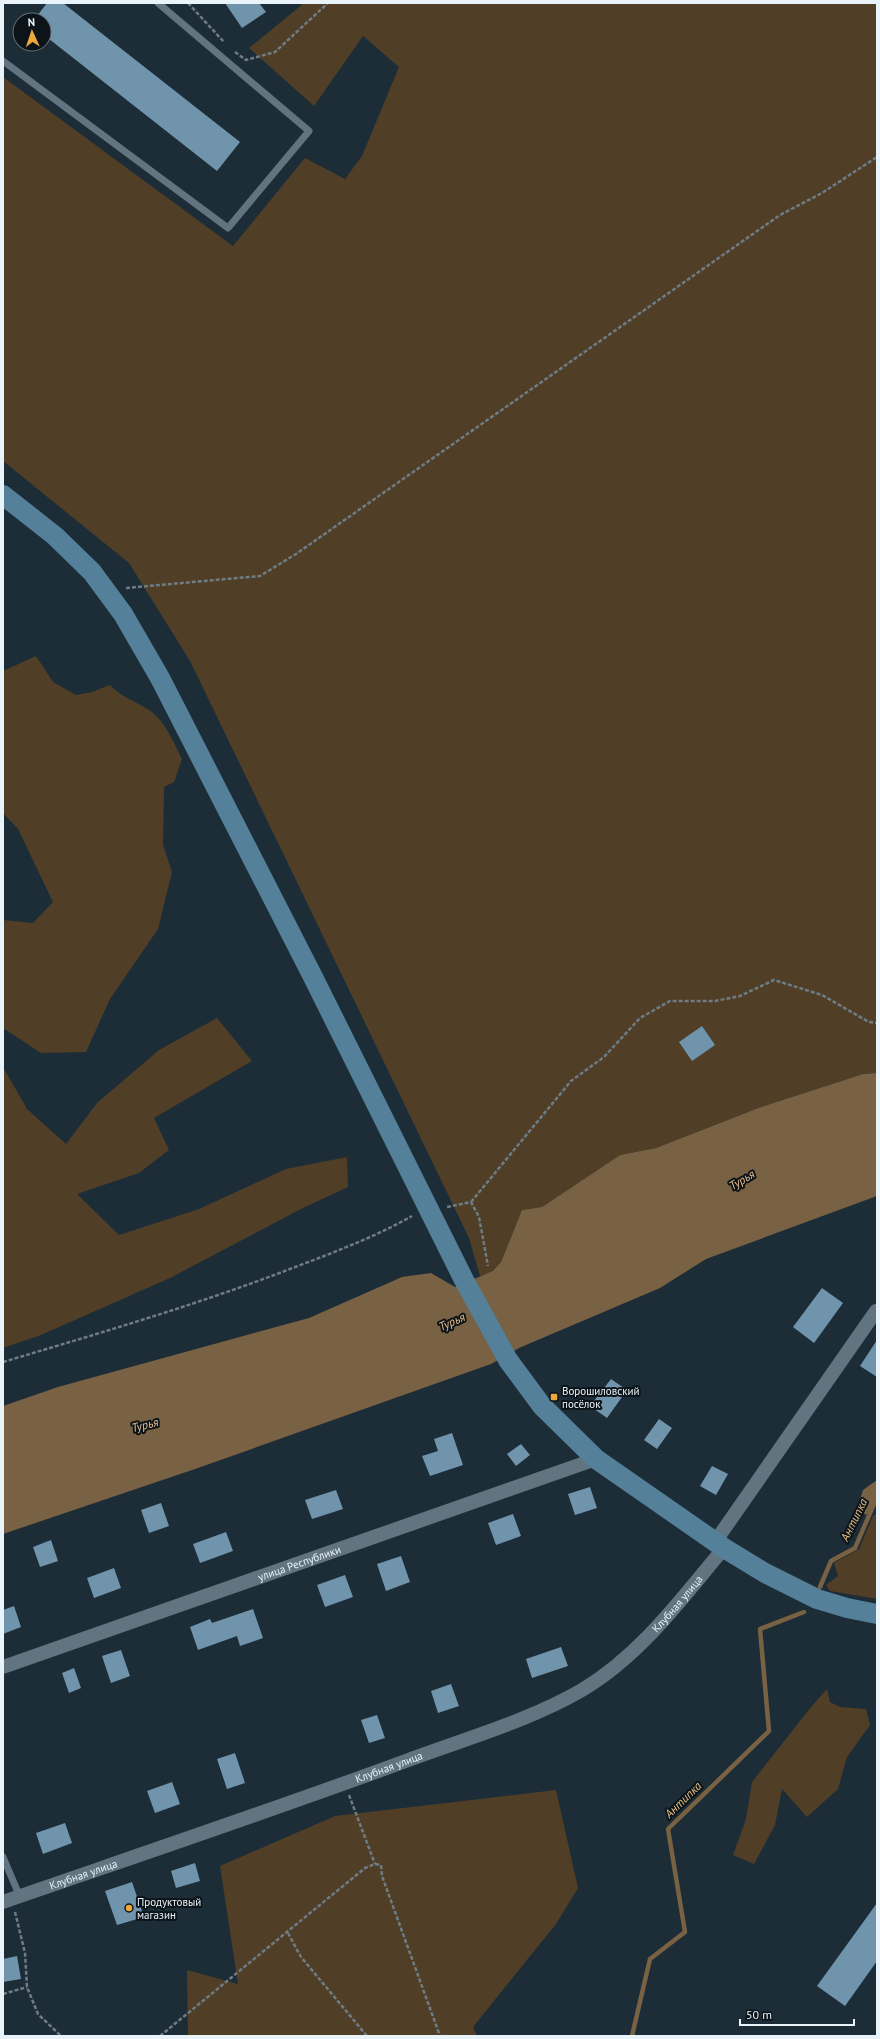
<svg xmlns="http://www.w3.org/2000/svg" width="880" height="2039" font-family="'PT Sans',sans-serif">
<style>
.green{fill:#503e26}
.water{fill:#796143}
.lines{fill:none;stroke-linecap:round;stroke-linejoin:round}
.stream{stroke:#796143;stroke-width:4.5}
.building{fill:#7094ac}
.path{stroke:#6e7c85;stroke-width:2.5;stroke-dasharray:4 2;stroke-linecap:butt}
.service{stroke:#617480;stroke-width:7}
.minor{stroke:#617480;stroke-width:14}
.secondary{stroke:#548099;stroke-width:20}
.poi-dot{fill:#eda83c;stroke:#0d1419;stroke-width:1.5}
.labels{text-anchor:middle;stroke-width:4;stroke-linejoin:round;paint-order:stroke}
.poi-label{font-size:11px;fill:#e9f3fa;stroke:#0d1419;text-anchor:start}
.street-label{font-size:11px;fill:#e9f3fa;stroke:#0d1419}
.water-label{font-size:12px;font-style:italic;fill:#e9c08a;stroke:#0d1419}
</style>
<rect width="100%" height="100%" fill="#1c2d38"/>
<path class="green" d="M304,3H877V1073L863,1074L761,1107L656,1148L620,1155L542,1207L522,1210L501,1262L493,1272L480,1276L469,1238L190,661L129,563L3,461V77L233,246L305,158L345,179L362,156L399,67L363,36L314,106L249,48Z
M36,656L53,682L76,695L92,692L110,685C121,697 135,701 149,710C164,719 174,743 182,759L174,782L164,787L163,845L172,872L158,929L110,999L86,1052L41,1053L3,1028V920L33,923L53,902L18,829L3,813V671Z
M217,1018L252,1061L154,1118L169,1150L139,1173L77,1194L119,1235L199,1209L286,1169L347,1157L348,1187L301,1209L170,1278L41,1335L3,1348V1067L27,1109L66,1144L97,1103L159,1050Z
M877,1514V1599L830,1591L826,1585L838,1576L834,1563L859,1549L873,1516Z
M827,1689L830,1702L840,1707L866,1709L870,1725L847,1757L838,1789L807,1817L782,1789L775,1825L754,1864L733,1855L746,1819L752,1782L811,1707Z
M556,1790L578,1888L556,1924L473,2027L477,2036H188L187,1970L238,1984L220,1866L335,1816Z"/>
<path class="water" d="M877,1073V1196L706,1259L660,1288L519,1348L491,1364L198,1468L3,1534V1406L58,1387L309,1318L402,1277L431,1273L455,1287L493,1271L501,1262L522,1210L542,1207L620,1155L656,1148L761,1107L863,1074Z
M877,1480V1502L866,1515L857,1508L863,1490Z"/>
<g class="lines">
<path class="stream" d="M820,1587L831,1561L855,1548L877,1497
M632,2036L650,1959L685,1932L668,1829L769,1731L760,1629L804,1612"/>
</g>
<path class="building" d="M47,3H63L240,142L217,171L44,35V20H34Z
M225,3H259L266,12L242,28Z
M702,1026L715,1045L692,1061L679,1042Z
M822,1288L843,1303L814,1343L793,1327Z
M877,1340V1377L860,1366Z
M611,1379L627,1390L607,1418L590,1406Z
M659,1419L672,1428L657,1449L644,1440Z
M452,1433L463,1465L430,1476L422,1456L438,1451L434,1439Z
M521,1444L530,1455L516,1466L507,1454Z
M712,1466L728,1474L716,1495L700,1486Z
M590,1487L597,1508L575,1515L568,1494Z
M336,1490L343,1509L312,1519L305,1500Z
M161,1503L169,1526L149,1533L141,1510Z
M513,1514L521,1536L496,1545L488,1523Z
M226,1532L233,1551L200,1563L193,1544Z
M51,1540L58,1561L40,1567L33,1547Z
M401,1556L410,1582L386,1591L377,1564Z
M114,1568L121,1588L94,1598L87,1578Z
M345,1575L353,1597L325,1607L317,1585Z
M14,1606L21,1627L3,1634V1610Z
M253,1609L263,1638L240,1646L237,1636L198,1650L190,1627L210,1619L212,1623Z
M561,1647L568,1666L532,1678L526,1659Z
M121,1650L130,1676L111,1683L102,1656Z
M74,1668L81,1688L69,1693L62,1673Z
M451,1684L459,1706L438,1713L431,1691Z
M377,1715L385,1738L369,1743L361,1720Z
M235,1753L245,1783L227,1789L217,1759Z
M172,1782L180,1804L155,1813L147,1791Z
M65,1823L72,1843L43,1854L36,1833Z
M195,1863L200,1881L176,1888L171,1871Z
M132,1882L144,1917L117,1925L105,1891Z
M877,1903V1961L845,2006L817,1986Z
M17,1956L21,1979L3,1982V1959Z"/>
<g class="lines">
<path class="path" d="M188,3L224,42
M235,52L246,60L275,52L328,3
M126,588L260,576L296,554L780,215L822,193L877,157
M471,1202L571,1081L604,1057L640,1018L670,1001H715L740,996L774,980L822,995L869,1022L877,1023
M447,1207L471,1202L479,1217L488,1266
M3,1362C100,1333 196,1305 290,1269C332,1253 373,1238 412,1216
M349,1795L375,1864
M15,1912L25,1953L27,1987L38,2014L61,2036
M288,1933L301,1957L367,2036
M3,1994L27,1987
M160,2036L365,1868L375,1864L381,1865L382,1876L440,2036"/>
<path class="service" d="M3,61L228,228L309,131L158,3
M3,1857L20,1897"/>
<g class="minor">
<path d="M715,1542L876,1311"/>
<path id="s1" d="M3,1667L596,1459"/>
<path id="s2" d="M3,1902C136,1856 270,1811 403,1762C461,1740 529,1721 582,1690C640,1656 682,1598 724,1548"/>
</g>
<path class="secondary" d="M3,495L55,536L92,572L123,614L160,678L312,975L464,1280L508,1360L542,1406L596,1459L724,1548L765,1573L817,1599L847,1608L877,1614"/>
</g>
<g class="poi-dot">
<rect x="550" y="1393" width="8" height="8" rx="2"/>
<circle cx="129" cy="1908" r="4"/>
</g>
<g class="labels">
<g class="poi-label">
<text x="562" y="1395">Ворошиловский<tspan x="562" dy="13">посёлок</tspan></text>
<text x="137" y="1906">Продуктовый<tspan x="137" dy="13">магазин</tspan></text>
</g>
<g class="street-label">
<text dy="4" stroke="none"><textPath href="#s1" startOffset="314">улица Республики</textPath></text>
<text dy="4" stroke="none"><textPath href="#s2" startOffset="746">Клубная улица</textPath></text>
<text dy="4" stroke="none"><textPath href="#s2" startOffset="409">Клубная улица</textPath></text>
<text dy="4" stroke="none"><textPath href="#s2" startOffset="85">Клубная улица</textPath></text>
</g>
<g class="water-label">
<text transform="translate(742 1180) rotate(-31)" y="4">Турья</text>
<text transform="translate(452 1322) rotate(-24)" y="4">Турья</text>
<text transform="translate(145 1425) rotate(-14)" y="4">Турья</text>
<text transform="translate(854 1520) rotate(-64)" y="4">Антипка</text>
<text transform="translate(683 1800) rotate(-44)" y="4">Антипка</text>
</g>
</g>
<rect width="880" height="2039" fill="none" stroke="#e9f3fa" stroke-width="8"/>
<g transform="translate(32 32) rotate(357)"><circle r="19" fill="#0d1419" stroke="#656d73"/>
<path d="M0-3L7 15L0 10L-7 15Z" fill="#eda83c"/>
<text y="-6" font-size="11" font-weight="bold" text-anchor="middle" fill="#e9f3fa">N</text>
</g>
<path d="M740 2019v6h114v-6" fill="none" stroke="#e9f3fa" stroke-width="2"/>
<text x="746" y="2019" font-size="12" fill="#e9f3fa" stroke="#0d1419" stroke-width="3" paint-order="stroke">50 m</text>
</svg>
